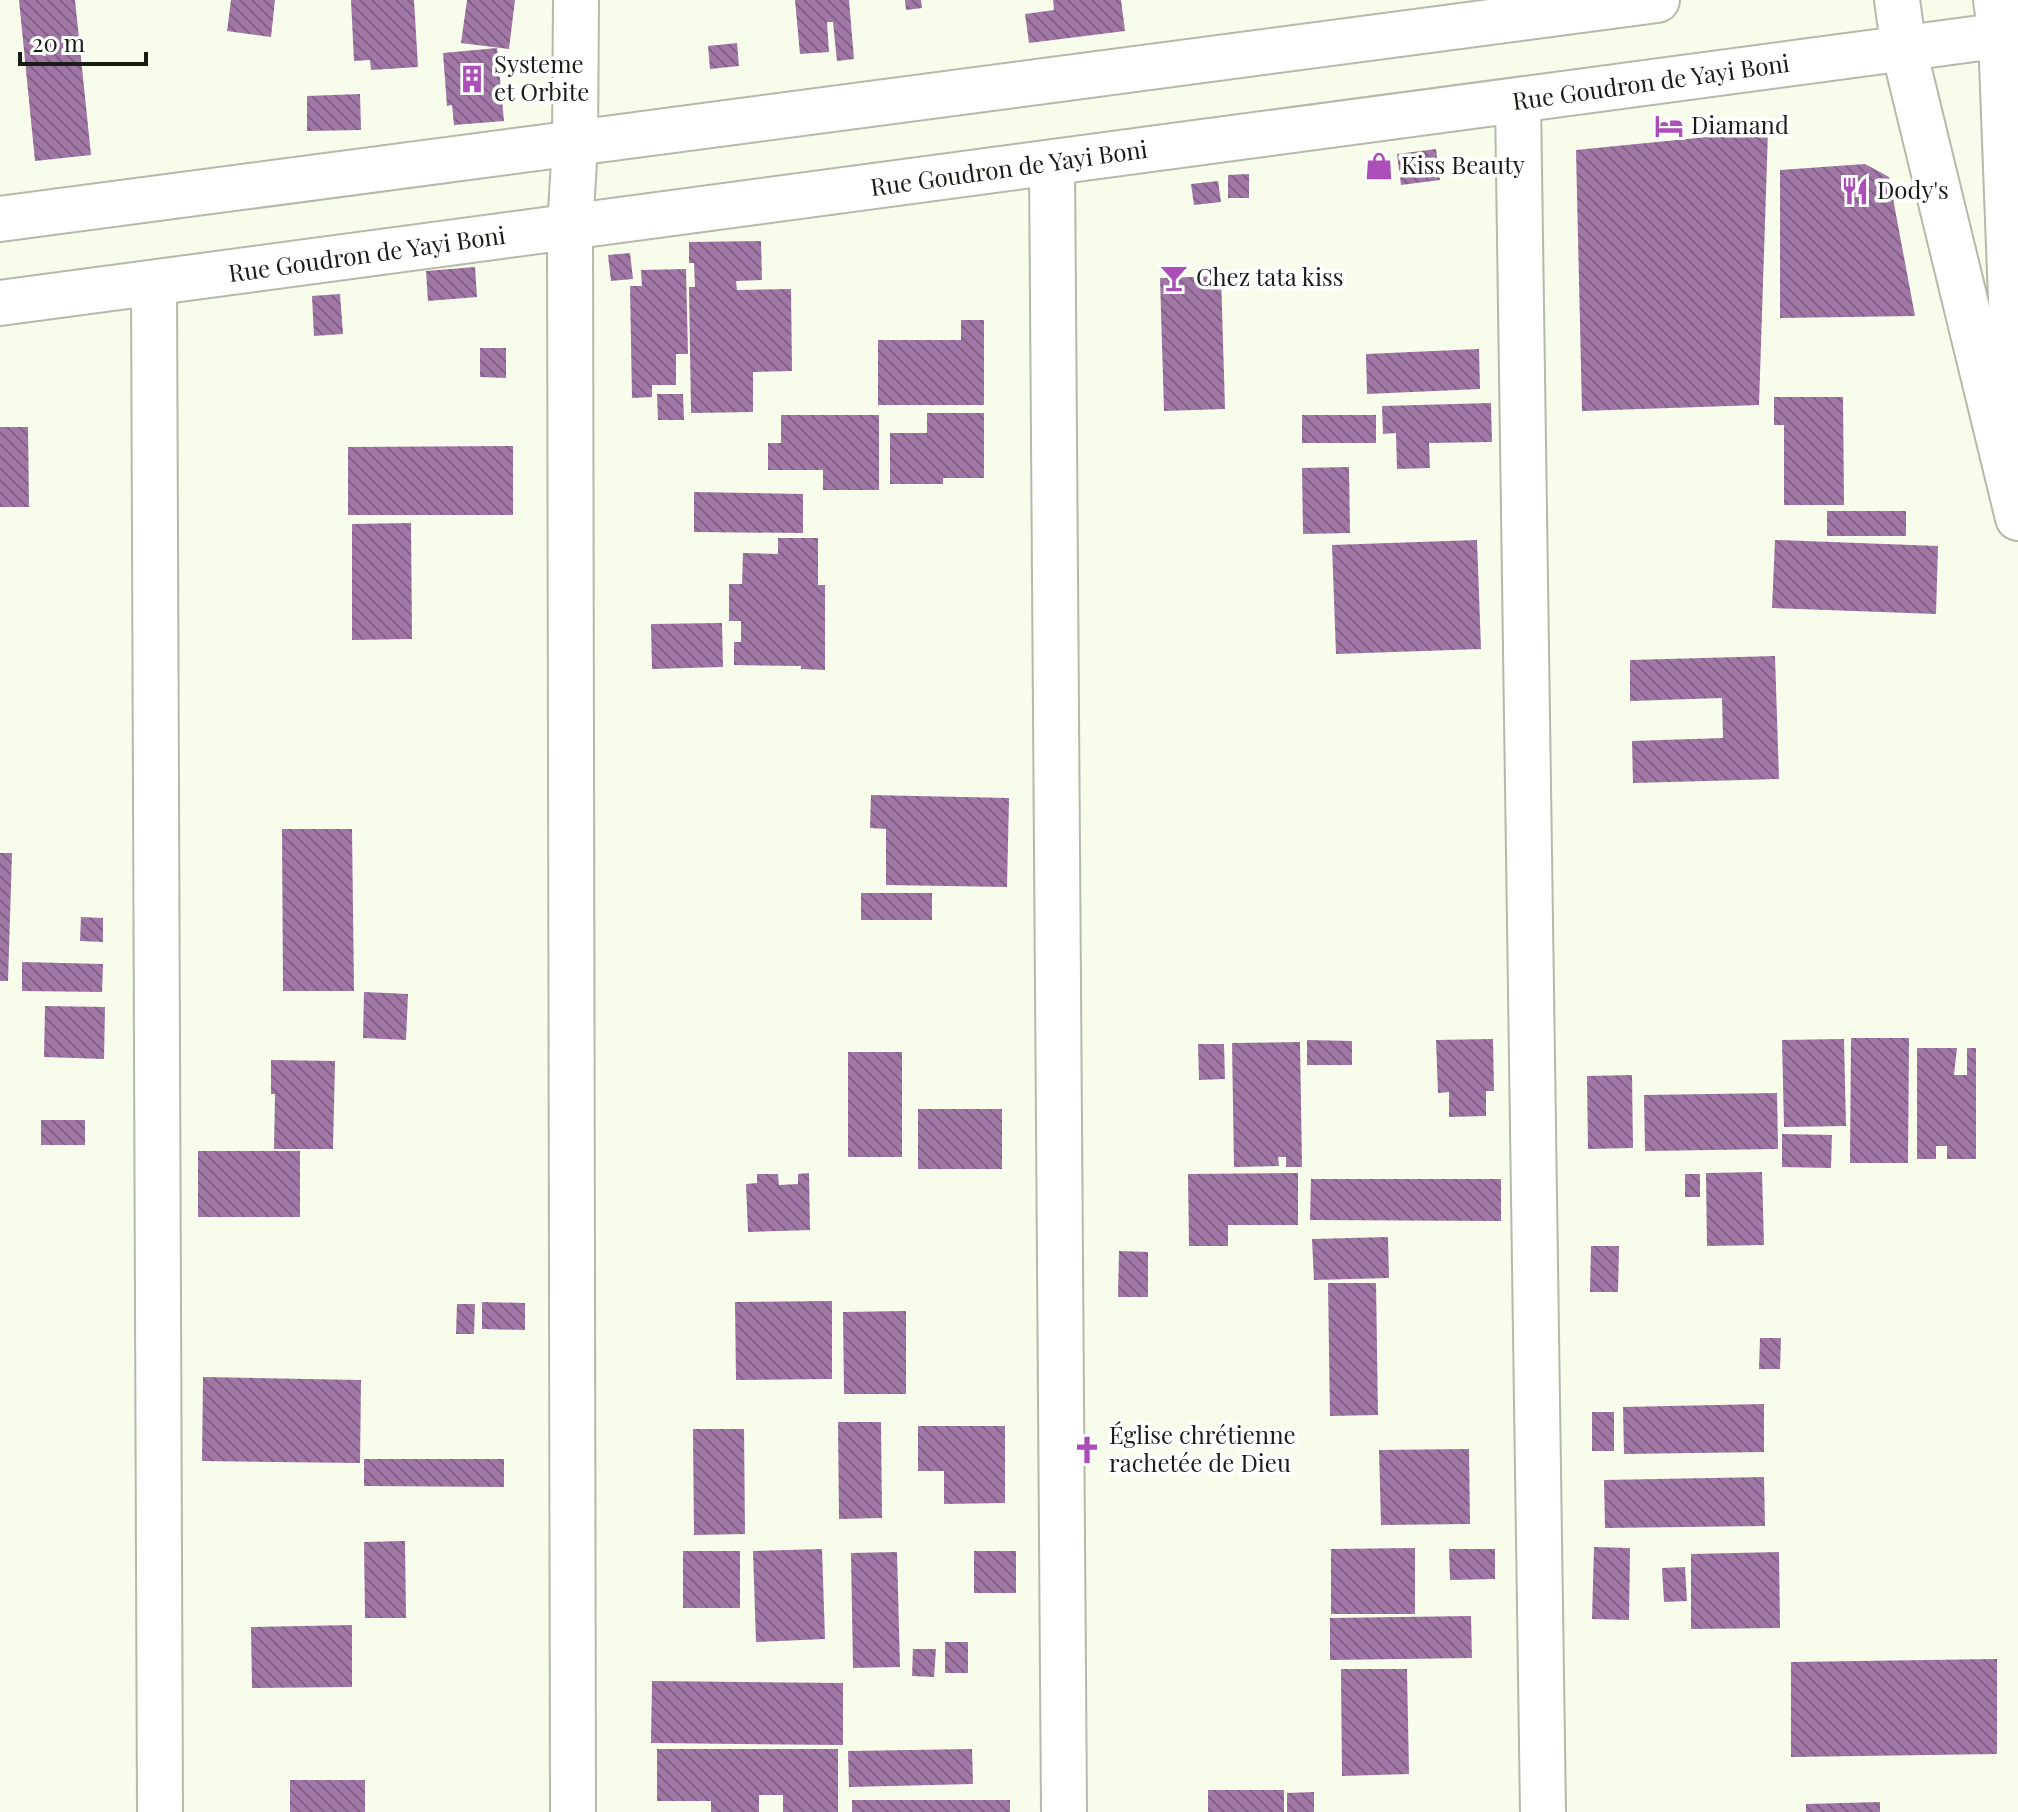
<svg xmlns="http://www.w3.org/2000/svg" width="2018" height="1812" font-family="'Playfair Display',serif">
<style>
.building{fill:url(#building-back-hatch)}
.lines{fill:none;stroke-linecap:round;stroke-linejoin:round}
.street-casing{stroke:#b5b9a9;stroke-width:48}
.secondary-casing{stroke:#b5b9a9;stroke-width:48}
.street{stroke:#fff;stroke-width:44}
.secondary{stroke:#fff;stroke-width:44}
.labels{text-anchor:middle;stroke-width:7;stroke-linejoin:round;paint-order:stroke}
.poi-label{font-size:24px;fill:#1a1c16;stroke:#fff;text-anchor:start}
.street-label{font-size:24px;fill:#1a1c16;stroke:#fff}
</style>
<defs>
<pattern id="building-back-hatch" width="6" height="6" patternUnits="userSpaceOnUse" patternTransform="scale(2)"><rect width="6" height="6" fill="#a177a6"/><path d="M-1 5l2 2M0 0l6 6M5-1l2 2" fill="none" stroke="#826186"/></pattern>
</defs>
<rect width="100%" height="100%" fill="#f8fceb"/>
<path class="building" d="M19,0H75L91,155L35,161Z
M231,0H275L271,37L227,31Z
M351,0H414L418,67L371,70L370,60L354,61Z
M467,0H515L509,49L461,43Z
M795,0H849L854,59L837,61L833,22H827L829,52L800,54Z
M905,0H921L922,8L906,10Z
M1053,0H1121L1125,31L1029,43L1025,14L1054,10Z
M737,43L739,66L710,69L708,46Z
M497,48L504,121L454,125L452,105L447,106L443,53Z
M360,94L361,130L307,131V96Z
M1768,131L1759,405L1582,411L1576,150Z
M1436,149L1440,180L1401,185L1397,154Z
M1865,164L1889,177L1915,316L1780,318V170Z
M1249,174V198H1228V175Z
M1218,181L1221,202L1194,205L1191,184Z
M761,241L762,280L736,281L737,290L791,289L792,371L753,372V412L691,413L689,287H695L694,263H689V242Z
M630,253L633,279L611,281L608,255Z
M475,267L477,297L428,301L426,271Z
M686,269L688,354H676V385H652V397L632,398L630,286H642L641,270Z
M1221,276L1225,409L1164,411L1160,278Z
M340,294L343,334L314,336L312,296Z
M961,320H984V405H878V340H961Z
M480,348H506V378L480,377Z
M1479,349L1480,389L1367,394L1366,354Z
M657,394H683L684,420H658Z
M1774,397H1843L1844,505H1784V425H1774Z
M1491,403L1492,442L1429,443L1430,468L1397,469L1396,433L1383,434L1382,406Z
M927,413H984V478H943V484H890V433H927Z
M781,415H879V490H823V470H768V443H781Z
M1302,415H1376V443H1302Z
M0,427H28L29,507H0Z
M513,446V515H348V447Z
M1349,467L1350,533L1303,534L1302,468Z
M694,492L803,494V533L694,532Z
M1827,511H1906V536H1827Z
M411,523L412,639L352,640V524Z
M778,538H818V585H825V670L801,669V666L734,665V642H741V621H729V584H742L743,553L778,554Z
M1477,540L1481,649L1336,654L1332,545Z
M1775,540L1938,546L1936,614L1772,608Z
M722,623L723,667L652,669L651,624Z
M1775,656L1779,779L1633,783L1632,741L1723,738L1722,698L1630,701V660Z
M871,795L1009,798L1007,887L886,885V829L870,828Z
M282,829H352L354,991H283Z
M0,853H12L8,981H0Z
M861,893H932V920H861Z
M81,917L103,918V942L80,941Z
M22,962L103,964L102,992L22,991Z
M364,992L408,994L406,1040L363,1038Z
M45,1006L105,1007L104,1059L44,1057Z
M1851,1038H1909L1908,1163H1850Z
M1493,1039L1494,1091H1486V1116L1449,1117V1092L1438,1093L1436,1040Z
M1844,1039L1846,1126L1784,1127L1782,1040Z
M1307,1040L1352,1041V1065H1307Z
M1300,1042L1302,1167H1286V1157H1278L1279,1166L1234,1167L1232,1043Z
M1198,1044H1224L1225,1079L1199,1080Z
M1917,1048H1957L1954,1075H1967V1048H1976V1159H1947V1146H1936V1159H1917Z
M848,1052H902V1157H848Z
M271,1060L335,1061L333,1149H274L275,1094H271Z
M1632,1075L1633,1148L1588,1149L1587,1076Z
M1777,1093L1778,1149L1645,1151L1644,1095Z
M918,1109H1002V1169H918Z
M41,1120H85V1145H41Z
M1782,1134L1832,1135L1831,1168L1782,1167Z
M198,1151H300V1217H198Z
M1762,1172L1764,1245L1707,1246L1706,1173Z
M809,1173L810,1230L748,1232L746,1184L757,1183V1174H778L779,1185L798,1184V1174Z
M1298,1173V1225H1228V1246H1189L1188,1174Z
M1685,1174H1700V1197H1685Z
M1311,1179H1501V1221L1310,1220Z
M1388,1237L1389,1278L1314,1280L1312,1239Z
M1591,1246H1619L1618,1292H1590Z
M1119,1251L1148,1252V1297H1118Z
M1328,1283H1376L1378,1415L1330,1416Z
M832,1301V1379L736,1380L735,1302Z
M482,1302L525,1303V1330L482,1329Z
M457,1304H475L474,1334H456Z
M906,1311V1394H844L843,1312Z
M1760,1338H1781L1780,1369H1759Z
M203,1377L361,1380L360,1463L202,1461Z
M1764,1404V1452L1624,1454L1623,1407Z
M1592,1412H1614V1451H1592Z
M838,1422H881L882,1518L839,1519Z
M918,1426H1005V1503L944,1504V1471H918Z
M693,1429H744L745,1534L694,1535Z
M1469,1449L1470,1524L1381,1525L1379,1450Z
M364,1459H504V1487L364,1486Z
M1764,1477L1765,1526L1605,1528L1604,1480Z
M405,1541L406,1618H365L364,1542Z
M1594,1547L1630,1548L1629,1620L1592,1619Z
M1415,1548V1614H1331V1549Z
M822,1549L825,1639L756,1642L753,1551Z
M1449,1549H1495V1579L1450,1580Z
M683,1551H740V1608H683Z
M974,1551H1016V1593H974Z
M897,1552L900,1667L853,1668L851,1553Z
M1779,1552L1780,1628L1691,1629V1554Z
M1685,1567L1687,1601L1664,1602L1662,1568Z
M1471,1616L1472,1658L1330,1660V1618Z
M352,1625V1687L252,1688L251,1627Z
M945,1642H968V1673H945Z
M913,1649H936L934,1677L912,1676Z
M1997,1659V1754L1791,1757V1662Z
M1341,1669H1407L1409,1774L1342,1776Z
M652,1681L843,1683V1745L651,1743Z
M657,1749H838V1812H783V1795H759V1812H711V1801H657Z
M972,1749L973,1784L849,1787L848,1751Z
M290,1780H365V1812H290Z
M1208,1790H1284V1812H1208Z
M1314,1792V1812H1287V1793Z
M852,1800H1010V1812H852Z
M1880,1802V1812H1806V1804Z"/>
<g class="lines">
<defs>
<path id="street" d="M1897,0L1904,50L2018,518
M1996,0L2001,36L2016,430
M1518,101L1543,1812
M1052,163L1064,1812
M154,283L160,1812
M573,1812L570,228L575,145L576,0"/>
<path id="secondary" d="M0,219L1657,0
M0,303L2018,33"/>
</defs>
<use href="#street" class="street-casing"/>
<use href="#secondary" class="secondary-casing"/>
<use href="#street" class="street"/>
<use href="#secondary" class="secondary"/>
</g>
<defs>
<symbol id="building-bare" viewBox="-9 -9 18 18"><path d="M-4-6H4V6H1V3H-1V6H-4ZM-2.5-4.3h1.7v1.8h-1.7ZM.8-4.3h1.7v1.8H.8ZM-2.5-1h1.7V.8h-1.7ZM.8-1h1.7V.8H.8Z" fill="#ac4eb7" stroke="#fff" stroke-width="2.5" paint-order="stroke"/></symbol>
<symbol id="hotel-bare" viewBox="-9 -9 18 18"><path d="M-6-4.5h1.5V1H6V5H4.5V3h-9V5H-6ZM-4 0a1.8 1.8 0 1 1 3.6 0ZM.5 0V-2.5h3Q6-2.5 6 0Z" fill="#ac4eb7" stroke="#fff" stroke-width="2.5" paint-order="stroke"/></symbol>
<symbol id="shop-bare" viewBox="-9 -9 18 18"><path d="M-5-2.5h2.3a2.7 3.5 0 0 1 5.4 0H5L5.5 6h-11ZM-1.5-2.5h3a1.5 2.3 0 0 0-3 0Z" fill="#ac4eb7" stroke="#fff" stroke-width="2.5" paint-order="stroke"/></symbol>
<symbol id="restaurant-bare" viewBox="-9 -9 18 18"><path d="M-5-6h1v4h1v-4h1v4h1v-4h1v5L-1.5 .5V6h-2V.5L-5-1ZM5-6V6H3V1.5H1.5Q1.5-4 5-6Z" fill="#ac4eb7" stroke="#fff" stroke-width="2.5" paint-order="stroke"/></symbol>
<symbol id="bar-bare" viewBox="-9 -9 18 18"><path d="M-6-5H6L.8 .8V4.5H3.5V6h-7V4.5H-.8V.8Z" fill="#ac4eb7" stroke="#fff" stroke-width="2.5" paint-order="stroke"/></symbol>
<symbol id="church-bare" viewBox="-9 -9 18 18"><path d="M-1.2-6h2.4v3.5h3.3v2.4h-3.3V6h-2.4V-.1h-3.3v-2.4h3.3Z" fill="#ac4eb7" stroke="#fff" stroke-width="2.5" paint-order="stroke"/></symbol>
</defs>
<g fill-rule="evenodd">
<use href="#building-bare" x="452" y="59" width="40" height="40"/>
<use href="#hotel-bare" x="1649" y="106" width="40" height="40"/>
<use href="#shop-bare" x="1359" y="146" width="40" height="40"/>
<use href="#restaurant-bare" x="1835" y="171" width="40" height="40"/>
<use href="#bar-bare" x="1154" y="258" width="40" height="40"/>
<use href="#church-bare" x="1067" y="1430" width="40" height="40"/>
</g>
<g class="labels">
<g class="poi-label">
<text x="494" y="73">Systeme<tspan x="494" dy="28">et Orbite</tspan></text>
<text x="1691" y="134">Diamand</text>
<text x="1401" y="174">Kiss Beauty</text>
<text x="1877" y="199">Dody's</text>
<text x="1196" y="286">Chez tata kiss</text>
<text x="1109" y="1444">Église chrétienne<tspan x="1109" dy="28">rachetée de Dieu</tspan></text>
</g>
<g class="street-label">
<text transform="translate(1651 83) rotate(-8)" y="8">Rue Goudron de Yayi Boni</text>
<text transform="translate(1009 169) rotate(-8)" y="8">Rue Goudron de Yayi Boni</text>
<text transform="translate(367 255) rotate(-8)" y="8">Rue Goudron de Yayi Boni</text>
</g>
</g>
<path d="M20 52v12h126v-12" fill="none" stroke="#1a1c16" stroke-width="4"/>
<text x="32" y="52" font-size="24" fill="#1a1c16" stroke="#ffffff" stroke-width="6" paint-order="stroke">20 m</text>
</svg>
